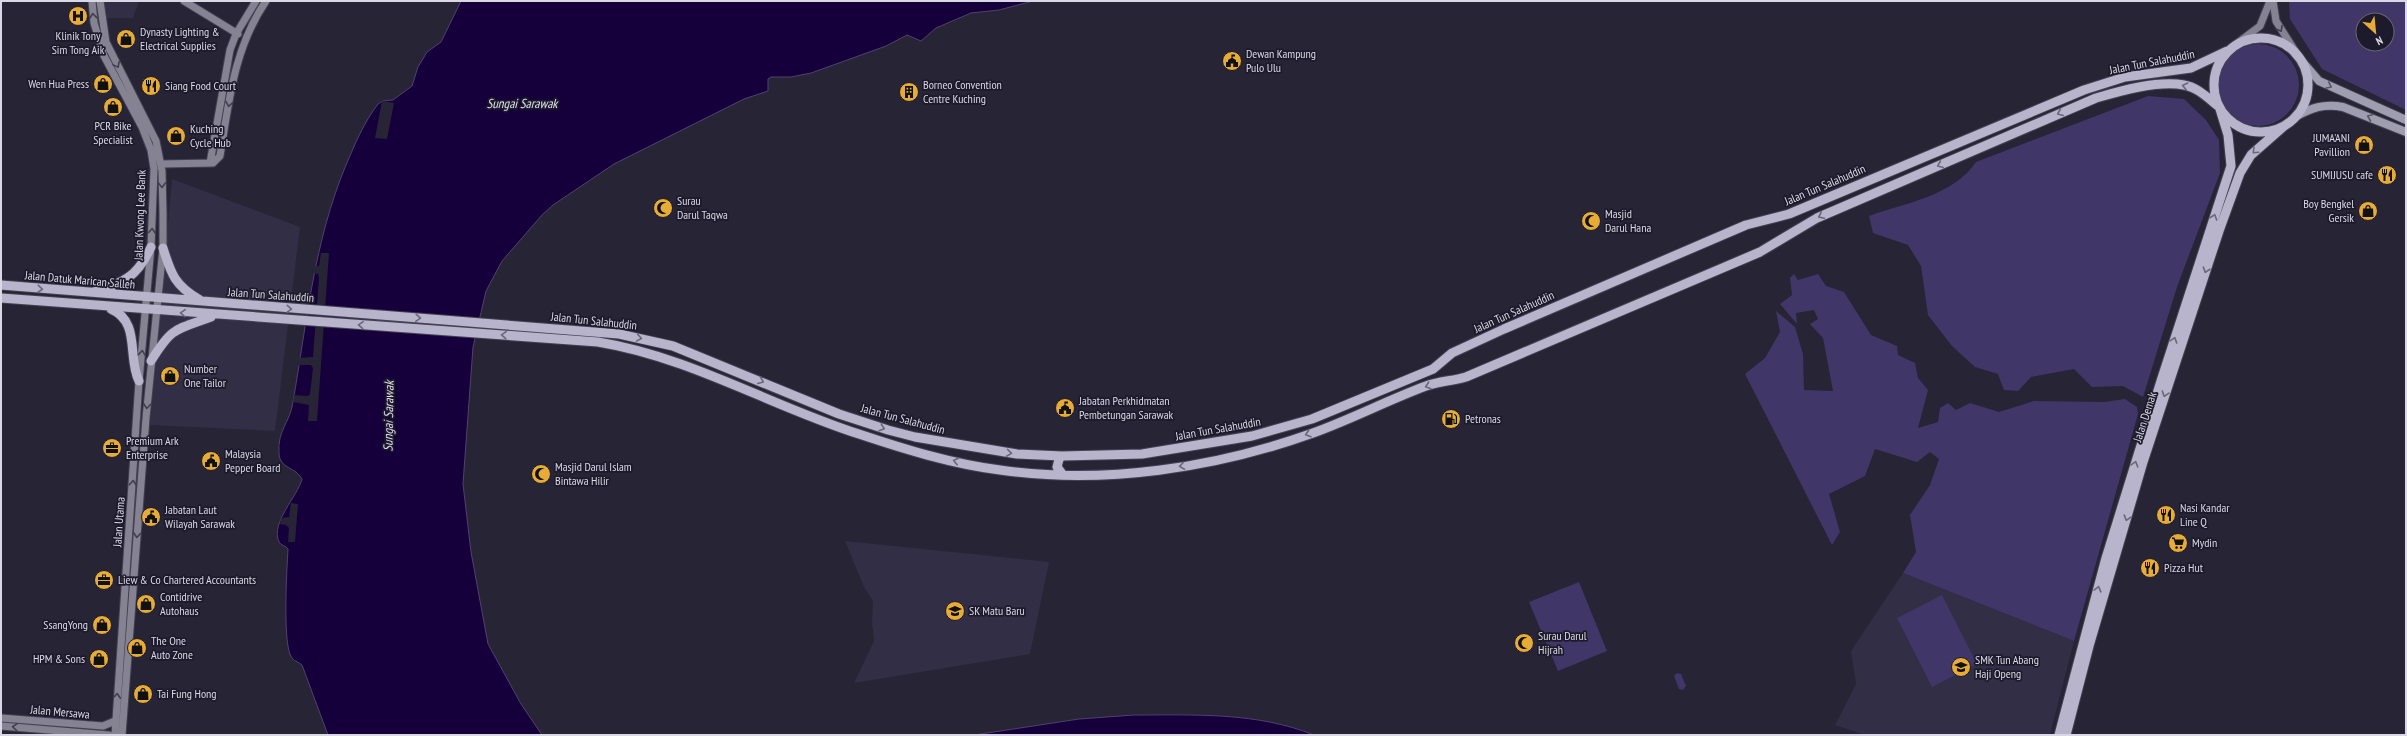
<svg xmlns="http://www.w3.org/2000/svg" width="2407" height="736" font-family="'PT Sans Narrow',sans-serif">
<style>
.built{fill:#312e45}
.green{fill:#403668;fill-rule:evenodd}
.water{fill:#16003c;stroke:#50416e}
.pier{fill:#272436}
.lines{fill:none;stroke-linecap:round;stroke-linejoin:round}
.secondary-casing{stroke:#434152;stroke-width:9}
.primary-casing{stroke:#434152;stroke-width:10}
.highway-casing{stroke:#434152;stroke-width:11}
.secondary{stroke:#858392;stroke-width:7}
.primary{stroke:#9f9db0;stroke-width:8}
.highway{stroke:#b7b4cb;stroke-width:9}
.oneway{stroke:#413f4f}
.oneway2{stroke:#6a677b}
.oneway3{stroke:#585567}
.labels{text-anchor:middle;stroke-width:3.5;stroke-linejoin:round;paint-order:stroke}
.poi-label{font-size:12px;fill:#d9d8e4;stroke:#1d1a2b;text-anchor:start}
.street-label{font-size:12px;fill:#d9d8e4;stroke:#1d1a2b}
.water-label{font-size:13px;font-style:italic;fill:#e0ddf2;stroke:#1d1a2b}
</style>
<rect width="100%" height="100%" fill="#272436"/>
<path class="built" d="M104,1H139L133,18H106Z
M172,179L300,227L275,431L150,425Z
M845,541L1049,562L1030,654L854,683L874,641L872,622L873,601L864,587Z
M1903,573L2074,641L2050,735H1865L1835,725L1856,684L1851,651Z"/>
<path class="green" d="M2289,1H2406V110L2322,69L2290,19ZM2363,20H2387V44H2363Z
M2217 85a41 41 0 1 1 82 0a41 41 0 1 1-82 0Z
M2148,96L2184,99L2206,120L2219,140L2220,173L2177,287L2143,397L2123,386L2092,387L2074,369L2031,377L2018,391L2004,390L1998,374L1975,367L1952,346L1928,315L1921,266L1908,245L1873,233L1869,216C1905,203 1953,196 1976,162Z
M1794,274L1798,280L1818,274L1826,286L1844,292L1871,335L1897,346L1898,355L1915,363L1918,378L1928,390L1918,428L1938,422L1940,408L1948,403L1956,410L1970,403L1999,412L2034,401L2104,402L2125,399L2137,407L2138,414L2074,641L1903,573L1916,552L1910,515L1930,485L1939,459L1930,452L1917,462L1875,449L1865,476L1829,494L1840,532L1832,545L1745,374L1765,358L1780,332L1776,311L1795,327L1803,354L1804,390L1833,391L1823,338L1810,324L1818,319L1814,310L1796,313L1797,324L1780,304L1792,295L1790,278Z
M1579,582L1607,651L1558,671L1529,602Z
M1942,595L1977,664L1932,687L1897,618Z
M1677,673L1681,674L1686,686L1683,690L1679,689L1674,676Z"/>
<path class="water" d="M461,1H1033L999,10L971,13L936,28L921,41L907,35L886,46L811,73L791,77H771L768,79V91L744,99L614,164L553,205L542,215L502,261L486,291L473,347L463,484L471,552L488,644L521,704L542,735H328L302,665C299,662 295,662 292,658C282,646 287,567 288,549C286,545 281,546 279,542C270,523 298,496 302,479C296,467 280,469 279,454C277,430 290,423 293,402C307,321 314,242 346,165C355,144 364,122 378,104L383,101L393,100L412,86L418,67L427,52L441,42Z
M1134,715C1195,715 1257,712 1314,735H974L1079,719Z"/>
<path class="pier" d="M382,101L394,103L387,139L375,138Z
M321,253H329L317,421H308L309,405L293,402L294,395L308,396L310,394L313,368L311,365H298L299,358L313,357L319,278L318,274L313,273L314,266H319Z
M291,503L298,504L295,542H288L289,528L286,525L280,524L281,518L289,517Z"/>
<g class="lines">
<defs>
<path id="secondary" d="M92,1L94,23L104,56L142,127L151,150L154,169L151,247L139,381L115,735
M100,1L106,42L156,141L162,171L163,213V248L146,418L122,735
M184,1L238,34
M2273,1L2276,21L2297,54
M2236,44L2260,26L2270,1
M210,163L230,50L236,34L256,1
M161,164L213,163L220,156C229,101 234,48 266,1
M1,718L103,726L115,721
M1,726L109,735"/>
<path id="primary" d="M2301,60L2319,81L2406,120
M2295,117C2311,108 2324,103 2343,107L2406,132"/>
<path id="highway" d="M2214 85a47 47 0 1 1 94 0a47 47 0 1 1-94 0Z
M163,248C171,274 175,286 200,300
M1,285L619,334L673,346L839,414L888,430L915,437L1017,454L1062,456L1142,454L1252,436L1312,419L1433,369L1452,353L1504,329L1746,225L1789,214L2084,90L2125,77L2191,68L2227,51
M94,292C124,283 138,276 151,247
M1,298L598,342C690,357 771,406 859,434C904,449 952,464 1000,470C1104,485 1215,468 1313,433C1352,419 1388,400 1426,386C1439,381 1453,381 1466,377L1760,252L1817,218L2096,98C2120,91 2158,80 2184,85C2197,87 2208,98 2218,106
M111,309C141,322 127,357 139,381
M151,361C172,327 175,330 211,317
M1062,456L1059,459L1057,467L1063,475
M2059,735L2106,558L2161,381L2231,166L2228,135L2220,109
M2066,735L2089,646L2143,462L2219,231L2240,173L2251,155L2284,126"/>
</defs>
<use href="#secondary" class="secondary-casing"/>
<use href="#primary" class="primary-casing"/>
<use href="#highway" class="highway-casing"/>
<use href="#secondary" class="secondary"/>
<use href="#primary" class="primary"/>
<use href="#highway" class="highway"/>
</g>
<defs><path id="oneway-chevron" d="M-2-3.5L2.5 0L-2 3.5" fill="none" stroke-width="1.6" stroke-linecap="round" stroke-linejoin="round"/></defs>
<g class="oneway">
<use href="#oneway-chevron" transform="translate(93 16) rotate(-96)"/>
<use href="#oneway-chevron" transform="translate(2280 29) rotate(61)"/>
<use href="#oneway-chevron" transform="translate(117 65) rotate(62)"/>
<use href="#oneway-chevron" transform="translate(229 104) rotate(100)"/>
<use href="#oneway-chevron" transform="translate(162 185) rotate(88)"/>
<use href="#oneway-chevron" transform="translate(152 231) rotate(-86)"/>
<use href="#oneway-chevron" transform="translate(142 353) rotate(-84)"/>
<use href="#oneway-chevron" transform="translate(147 406) rotate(95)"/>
<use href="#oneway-chevron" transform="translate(133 483) rotate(-86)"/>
<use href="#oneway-chevron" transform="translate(137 535) rotate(94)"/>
<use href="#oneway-chevron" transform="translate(117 696) rotate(-86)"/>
<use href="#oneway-chevron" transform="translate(15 727) rotate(-175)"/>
</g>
<g class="oneway2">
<use href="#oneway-chevron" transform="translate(2185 86) rotate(-167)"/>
<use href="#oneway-chevron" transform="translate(2060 113) rotate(157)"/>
<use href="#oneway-chevron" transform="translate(2255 151) rotate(137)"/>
<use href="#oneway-chevron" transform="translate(1940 165) rotate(157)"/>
<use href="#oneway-chevron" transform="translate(1821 216) rotate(155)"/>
<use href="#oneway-chevron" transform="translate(2214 217) rotate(-71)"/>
<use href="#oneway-chevron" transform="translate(2206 270) rotate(109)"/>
<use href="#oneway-chevron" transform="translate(40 289) rotate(5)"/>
<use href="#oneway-chevron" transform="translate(289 309) rotate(4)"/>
<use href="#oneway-chevron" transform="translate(183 313) rotate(-176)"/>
<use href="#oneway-chevron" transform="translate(418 318) rotate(4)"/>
<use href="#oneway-chevron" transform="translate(361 325) rotate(-176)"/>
<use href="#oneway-chevron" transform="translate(504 335) rotate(-176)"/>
<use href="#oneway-chevron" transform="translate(639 338) rotate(10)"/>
<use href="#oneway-chevron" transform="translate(2174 340) rotate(-72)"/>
<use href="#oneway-chevron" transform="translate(761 381) rotate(23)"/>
<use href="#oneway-chevron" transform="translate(1428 386) rotate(162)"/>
<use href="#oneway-chevron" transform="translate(2165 394) rotate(108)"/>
<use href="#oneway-chevron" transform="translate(882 428) rotate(19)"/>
<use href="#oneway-chevron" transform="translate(1308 434) rotate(162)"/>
<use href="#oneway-chevron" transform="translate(1009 453) rotate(8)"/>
<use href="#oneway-chevron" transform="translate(956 461) rotate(-167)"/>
<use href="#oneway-chevron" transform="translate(2135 464) rotate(-73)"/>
<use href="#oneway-chevron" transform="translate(1182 466) rotate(172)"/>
<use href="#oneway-chevron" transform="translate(2127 518) rotate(106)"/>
<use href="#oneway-chevron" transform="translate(2098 589) rotate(-75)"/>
</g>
<g class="oneway3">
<use href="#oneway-chevron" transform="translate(2329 86) rotate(25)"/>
<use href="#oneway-chevron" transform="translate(2370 117) rotate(-158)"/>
</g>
<defs>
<symbol id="hospital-disc" viewBox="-11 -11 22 22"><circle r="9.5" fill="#e6ac36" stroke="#1d1a2b"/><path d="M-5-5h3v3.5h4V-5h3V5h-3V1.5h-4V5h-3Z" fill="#111"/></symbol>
<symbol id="shop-disc" viewBox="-11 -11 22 22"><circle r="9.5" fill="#e6ac36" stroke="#1d1a2b"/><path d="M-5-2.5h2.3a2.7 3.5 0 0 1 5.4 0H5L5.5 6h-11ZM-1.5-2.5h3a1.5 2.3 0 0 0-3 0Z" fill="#111"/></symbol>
<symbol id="civic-disc" viewBox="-11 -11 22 22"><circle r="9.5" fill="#e6ac36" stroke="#1d1a2b"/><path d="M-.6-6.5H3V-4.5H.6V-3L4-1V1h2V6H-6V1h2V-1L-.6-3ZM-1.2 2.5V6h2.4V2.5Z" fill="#111"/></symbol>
<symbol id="restaurant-disc" viewBox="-11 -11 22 22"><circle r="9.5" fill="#e6ac36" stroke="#1d1a2b"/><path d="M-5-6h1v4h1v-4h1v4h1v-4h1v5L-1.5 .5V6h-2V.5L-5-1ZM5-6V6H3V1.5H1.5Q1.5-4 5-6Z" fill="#111"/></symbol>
<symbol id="building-disc" viewBox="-11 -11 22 22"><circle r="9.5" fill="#e6ac36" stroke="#1d1a2b"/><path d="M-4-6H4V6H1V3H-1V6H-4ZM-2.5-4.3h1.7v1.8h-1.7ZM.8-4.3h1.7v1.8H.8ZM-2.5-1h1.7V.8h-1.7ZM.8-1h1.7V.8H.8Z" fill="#111"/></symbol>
<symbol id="mosque-disc" viewBox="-11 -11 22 22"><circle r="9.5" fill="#e6ac36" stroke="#1d1a2b"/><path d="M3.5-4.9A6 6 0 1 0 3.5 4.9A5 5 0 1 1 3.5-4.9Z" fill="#111"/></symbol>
<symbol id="fuel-disc" viewBox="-11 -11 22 22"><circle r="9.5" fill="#e6ac36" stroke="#1d1a2b"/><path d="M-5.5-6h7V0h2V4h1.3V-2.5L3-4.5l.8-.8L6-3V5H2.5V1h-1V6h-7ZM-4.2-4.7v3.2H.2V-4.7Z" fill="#111"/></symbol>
<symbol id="office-disc" viewBox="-11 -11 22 22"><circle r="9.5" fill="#e6ac36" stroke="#1d1a2b"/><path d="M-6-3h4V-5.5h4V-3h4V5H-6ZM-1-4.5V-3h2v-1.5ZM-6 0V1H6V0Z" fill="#111"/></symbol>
<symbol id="supermarket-disc" viewBox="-11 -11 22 22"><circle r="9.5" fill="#e6ac36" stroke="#1d1a2b"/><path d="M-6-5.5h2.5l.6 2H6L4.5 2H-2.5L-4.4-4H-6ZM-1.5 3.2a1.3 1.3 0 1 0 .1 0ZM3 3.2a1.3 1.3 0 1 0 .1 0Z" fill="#111"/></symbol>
<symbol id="school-disc" viewBox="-11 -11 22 22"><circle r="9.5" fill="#e6ac36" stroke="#1d1a2b"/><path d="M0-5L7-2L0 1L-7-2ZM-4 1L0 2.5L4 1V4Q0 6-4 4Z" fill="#111"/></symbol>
</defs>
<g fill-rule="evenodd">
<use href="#hospital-disc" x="67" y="5" width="22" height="22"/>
<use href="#shop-disc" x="115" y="28" width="22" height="22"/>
<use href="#civic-disc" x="1221" y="50" width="22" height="22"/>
<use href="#shop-disc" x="92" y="73" width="22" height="22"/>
<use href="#restaurant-disc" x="140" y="75" width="22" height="22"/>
<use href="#building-disc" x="898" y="81" width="22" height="22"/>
<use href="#shop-disc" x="102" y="96" width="22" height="22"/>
<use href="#shop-disc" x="165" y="125" width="22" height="22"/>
<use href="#shop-disc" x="2353" y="134" width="22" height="22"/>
<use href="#restaurant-disc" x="2376" y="164" width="22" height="22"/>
<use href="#mosque-disc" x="652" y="197" width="22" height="22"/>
<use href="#shop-disc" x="2357" y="200" width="22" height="22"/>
<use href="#mosque-disc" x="1580" y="210" width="22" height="22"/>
<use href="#shop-disc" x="159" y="365" width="22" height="22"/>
<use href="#civic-disc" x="1054" y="397" width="22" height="22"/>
<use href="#fuel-disc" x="1440" y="408" width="22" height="22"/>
<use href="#office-disc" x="101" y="437" width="22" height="22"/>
<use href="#civic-disc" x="200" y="450" width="22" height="22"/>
<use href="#mosque-disc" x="530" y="463" width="22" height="22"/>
<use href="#restaurant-disc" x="2155" y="504" width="22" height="22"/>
<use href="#civic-disc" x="140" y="506" width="22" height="22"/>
<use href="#supermarket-disc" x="2167" y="532" width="22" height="22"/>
<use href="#restaurant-disc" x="2139" y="557" width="22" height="22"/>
<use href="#office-disc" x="93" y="569" width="22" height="22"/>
<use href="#shop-disc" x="135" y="593" width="22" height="22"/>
<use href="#school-disc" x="944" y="600" width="22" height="22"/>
<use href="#shop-disc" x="91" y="614" width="22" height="22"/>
<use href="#mosque-disc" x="1513" y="632" width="22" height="22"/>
<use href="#shop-disc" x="126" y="637" width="22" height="22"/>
<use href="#shop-disc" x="88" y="648" width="22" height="22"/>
<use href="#school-disc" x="1950" y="656" width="22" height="22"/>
<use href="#shop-disc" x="132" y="683" width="22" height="22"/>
</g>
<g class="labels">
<g class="poi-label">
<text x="140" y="36">Dynasty Lighting &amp;<tspan x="140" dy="14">Electrical Supplies</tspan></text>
<text x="78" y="40" text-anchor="middle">Klinik Tony<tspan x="78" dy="14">Sim Tong Aik</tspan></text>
<text x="1246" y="58">Dewan Kampung<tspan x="1246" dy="14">Pulo Ulu</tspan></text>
<text x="89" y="88" text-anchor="end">Wen Hua Press</text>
<text x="923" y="89">Borneo Convention<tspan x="923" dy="14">Centre Kuching</tspan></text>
<text x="165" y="90">Siang Food Court</text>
<text x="113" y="130" text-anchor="middle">PCR Bike<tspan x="113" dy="14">Specialist</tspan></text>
<text x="190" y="133">Kuching<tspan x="190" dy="14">Cycle Hub</tspan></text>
<text x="2350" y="142" text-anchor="end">JUMA'ANI<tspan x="2350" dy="14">Pavillion</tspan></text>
<text x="2373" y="179" text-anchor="end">SUMIJUSU cafe</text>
<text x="677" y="205">Surau<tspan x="677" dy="14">Darul Taqwa</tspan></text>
<text x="2354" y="208" text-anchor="end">Boy Bengkel<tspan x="2354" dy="14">Gersik</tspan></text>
<text x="1605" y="218">Masjid<tspan x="1605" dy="14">Darul Hana</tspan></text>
<text x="184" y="373">Number<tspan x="184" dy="14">One Tailor</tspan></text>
<text x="1079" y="405">Jabatan Perkhidmatan<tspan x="1079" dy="14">Pembetungan Sarawak</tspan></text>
<text x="1465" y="423">Petronas</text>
<text x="126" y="445">Premium Ark<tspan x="126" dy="14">Enterprise</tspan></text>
<text x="225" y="458">Malaysia<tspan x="225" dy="14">Pepper Board</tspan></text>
<text x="555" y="471">Masjid Darul Islam<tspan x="555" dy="14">Bintawa Hilir</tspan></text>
<text x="2180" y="512">Nasi Kandar<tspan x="2180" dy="14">Line Q</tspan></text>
<text x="165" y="514">Jabatan Laut<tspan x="165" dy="14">Wilayah Sarawak</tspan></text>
<text x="2192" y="547">Mydin</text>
<text x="2164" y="572">Pizza Hut</text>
<text x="118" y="584">Liew &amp; Co Chartered Accountants</text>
<text x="160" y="601">Contidrive<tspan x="160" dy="14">Autohaus</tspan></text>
<text x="969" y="615">SK Matu Baru</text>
<text x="88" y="629" text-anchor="end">SsangYong</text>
<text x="1538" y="640">Surau Darul<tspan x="1538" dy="14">Hijrah</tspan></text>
<text x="151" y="645">The One<tspan x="151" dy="14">Auto Zone</tspan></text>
<text x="85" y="663" text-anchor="end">HPM &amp; Sons</text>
<text x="1975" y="664">SMK Tun Abang<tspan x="1975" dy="14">Haji Openg</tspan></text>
<text x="157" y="698">Tai Fung Hong</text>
</g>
<g class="street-label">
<text transform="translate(2152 62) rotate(-11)" y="4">Jalan Tun Salahuddin</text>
<text transform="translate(1825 185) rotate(-23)" y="4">Jalan Tun Salahuddin</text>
<text transform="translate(140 215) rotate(-88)" y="4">Jalan Kwong Lee Bank</text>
<text transform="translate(80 280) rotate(5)" y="4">Jalan Datuk Marican Salleh</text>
<text transform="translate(271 295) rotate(4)" y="4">Jalan Tun Salahuddin</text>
<text transform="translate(1514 312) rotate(-24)" y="4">Jalan Tun Salahuddin</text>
<text transform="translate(594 321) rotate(6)" y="4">Jalan Tun Salahuddin</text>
<text transform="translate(2145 417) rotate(-72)" y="4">Jalan Demak</text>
<text transform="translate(903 419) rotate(15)" y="4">Jalan Tun Salahuddin</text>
<text transform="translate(1218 429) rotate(-10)" y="4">Jalan Tun Salahuddin</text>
<text transform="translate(119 522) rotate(-86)" y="4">Jalan Utama</text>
<text transform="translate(60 712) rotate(5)" y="4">Jalan Mersawa</text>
</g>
<g class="water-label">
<text x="522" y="108">Sungai Sarawak</text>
<text transform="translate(388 416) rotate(-89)" y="5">Sungai Sarawak</text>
</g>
</g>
<rect width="2407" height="736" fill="none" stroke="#d9d8e4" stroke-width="4"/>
<g transform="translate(2375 32) rotate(153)"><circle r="19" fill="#1d1a2b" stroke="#686675"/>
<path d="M0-3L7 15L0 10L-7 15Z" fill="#e6ac36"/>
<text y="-6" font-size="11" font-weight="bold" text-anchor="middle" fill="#d9d8e4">N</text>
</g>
</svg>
